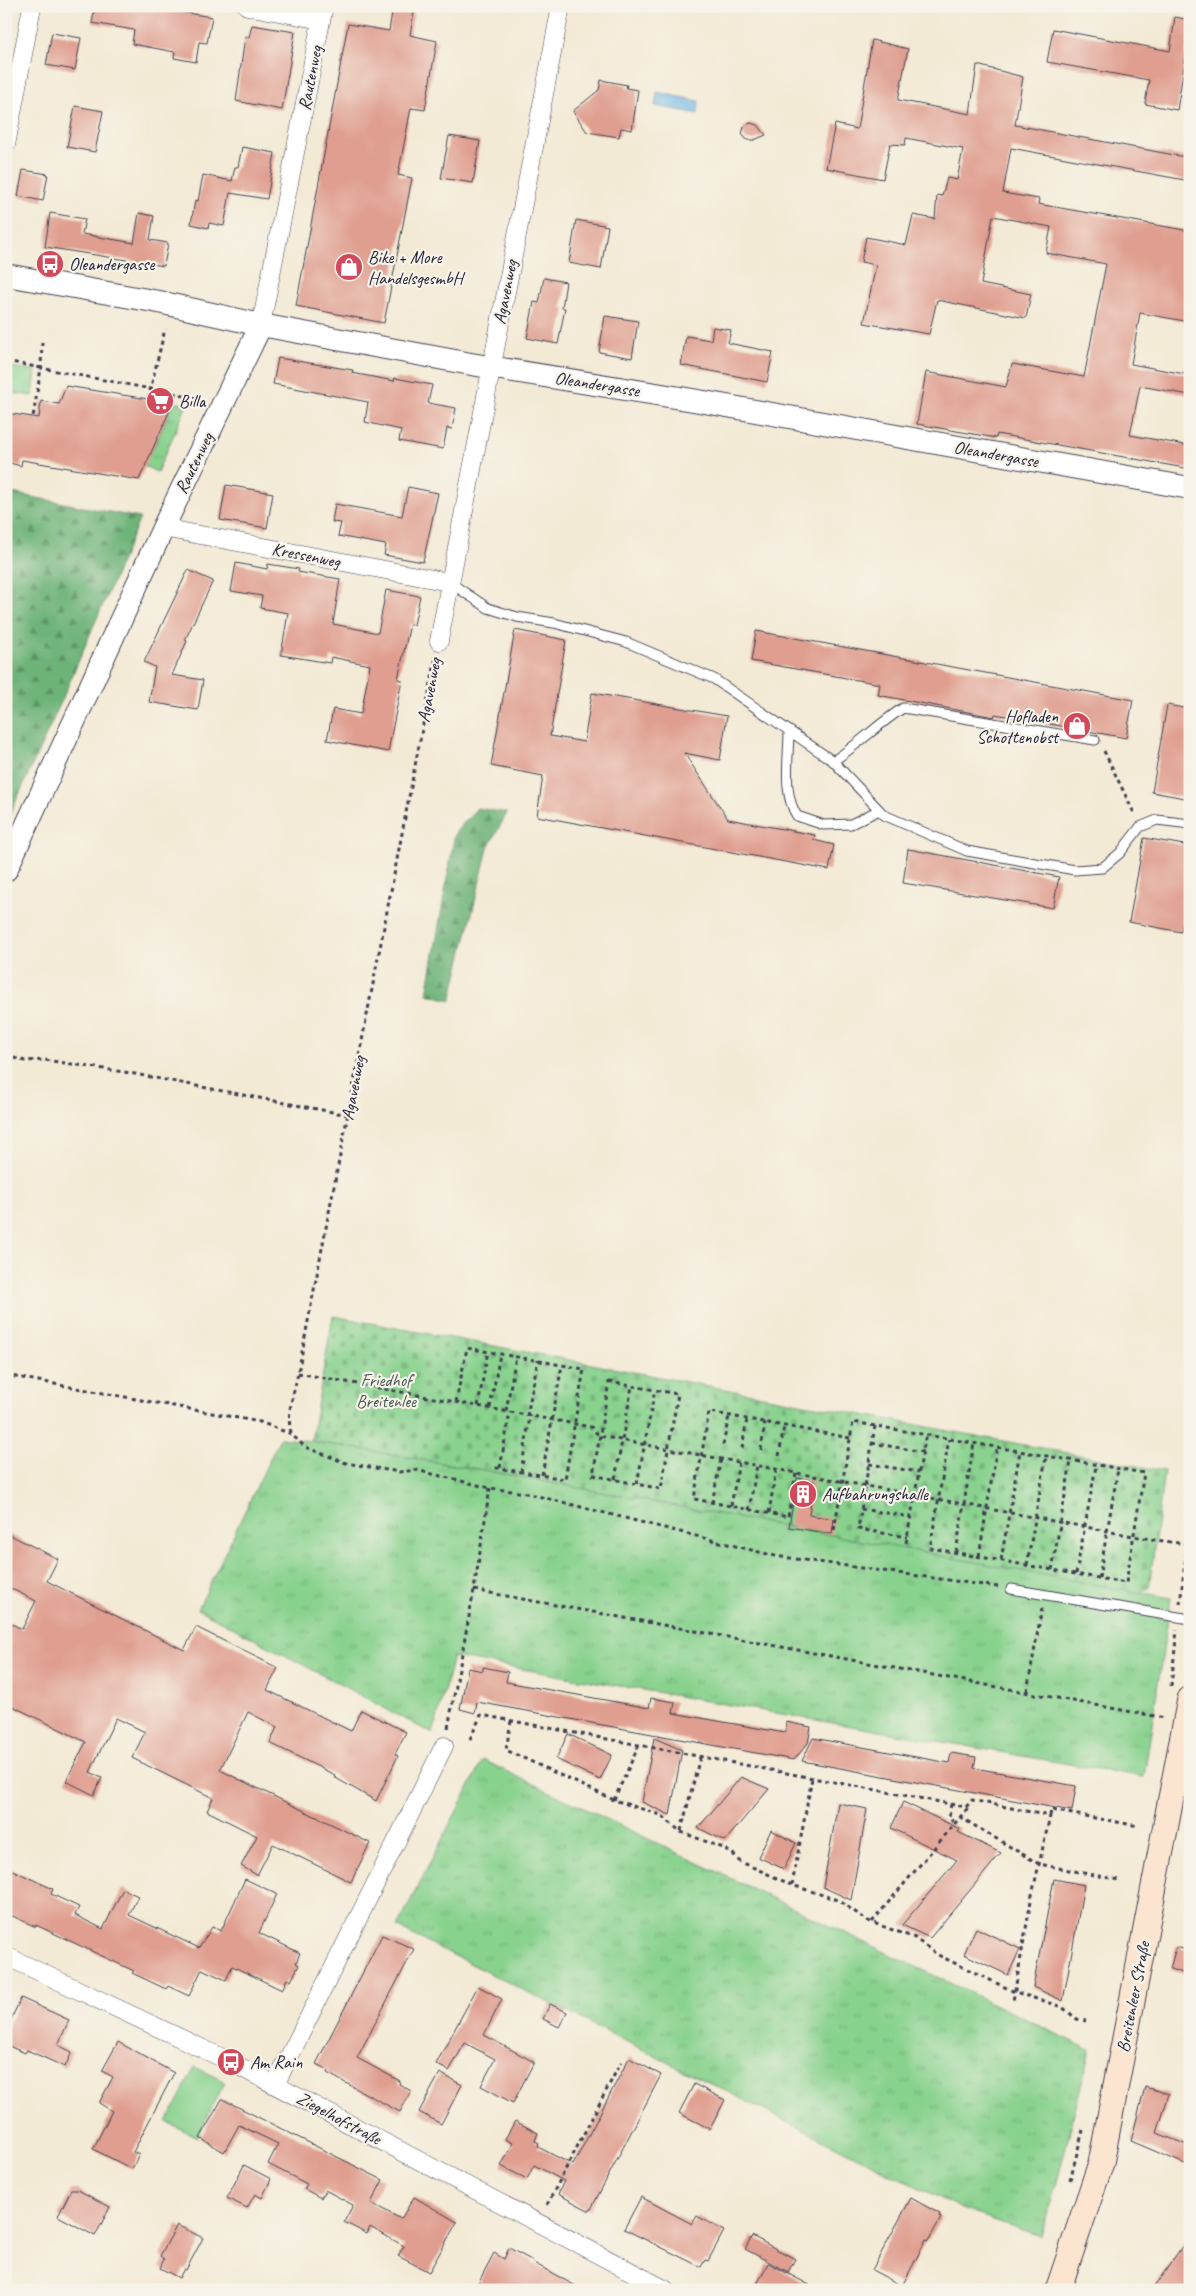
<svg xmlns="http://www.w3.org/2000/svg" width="1196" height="2296" font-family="Caveat,sans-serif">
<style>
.grass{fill:url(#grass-tufts);stroke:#557a64}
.forest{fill:url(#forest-firs);stroke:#486b5a}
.cemetery{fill:url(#cemetery-stones);stroke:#557a64}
.green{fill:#88d28e;stroke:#557a64}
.water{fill:#6cb5e4;stroke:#476c90}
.building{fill:#df9e8f}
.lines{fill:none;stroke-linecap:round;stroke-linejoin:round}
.service-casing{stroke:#414052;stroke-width:11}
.minor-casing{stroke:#414052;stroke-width:19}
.tertiary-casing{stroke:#414052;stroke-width:24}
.secondary-casing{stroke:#414052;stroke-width:27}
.path{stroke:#414052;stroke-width:3;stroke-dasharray:4 4;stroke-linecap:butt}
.service{stroke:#fff;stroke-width:9}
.minor{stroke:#fff;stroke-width:18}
.tertiary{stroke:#fff;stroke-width:22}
.secondary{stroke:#fce5d0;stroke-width:25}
.labels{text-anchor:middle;stroke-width:4.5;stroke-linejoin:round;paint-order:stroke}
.street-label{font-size:18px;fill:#22223b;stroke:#f7f3e8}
.poi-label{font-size:18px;fill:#22223b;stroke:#f7f3e8;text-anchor:start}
.park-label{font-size:18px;fill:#415754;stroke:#f7f3e8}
</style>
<defs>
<pattern id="grass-tufts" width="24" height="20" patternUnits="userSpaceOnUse" patternTransform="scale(1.25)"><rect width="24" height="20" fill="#88d28e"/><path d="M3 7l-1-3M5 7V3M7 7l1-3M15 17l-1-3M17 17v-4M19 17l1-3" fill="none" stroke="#75b47b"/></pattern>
<pattern id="forest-firs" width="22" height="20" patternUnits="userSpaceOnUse" patternTransform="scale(1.25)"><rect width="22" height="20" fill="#6eb479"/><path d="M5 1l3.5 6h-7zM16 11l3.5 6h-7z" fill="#5a9264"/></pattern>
<pattern id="cemetery-stones" width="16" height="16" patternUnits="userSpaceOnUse" patternTransform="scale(1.25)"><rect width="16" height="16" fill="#88d28e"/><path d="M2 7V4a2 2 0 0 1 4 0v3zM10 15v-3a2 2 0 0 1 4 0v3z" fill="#75b47b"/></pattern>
</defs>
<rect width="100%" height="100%" fill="#f7f3e8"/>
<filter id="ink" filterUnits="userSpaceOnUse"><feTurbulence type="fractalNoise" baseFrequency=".02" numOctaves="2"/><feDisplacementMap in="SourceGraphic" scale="10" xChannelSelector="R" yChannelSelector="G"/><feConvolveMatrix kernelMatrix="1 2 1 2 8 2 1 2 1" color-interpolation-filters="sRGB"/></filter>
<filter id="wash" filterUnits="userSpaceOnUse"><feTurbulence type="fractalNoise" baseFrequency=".0096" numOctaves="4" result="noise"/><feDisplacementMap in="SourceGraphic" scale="20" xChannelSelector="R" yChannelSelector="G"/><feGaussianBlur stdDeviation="1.12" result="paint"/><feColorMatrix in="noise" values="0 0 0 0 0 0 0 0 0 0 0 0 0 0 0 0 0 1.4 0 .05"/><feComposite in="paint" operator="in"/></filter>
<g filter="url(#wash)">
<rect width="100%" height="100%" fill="#f3ead5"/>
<path class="grass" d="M173,403H188L157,472L144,466L158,439Z
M280,1438L311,1441L489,1471L1171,1598L1144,1777L453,1657L433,1734L198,1609Z
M483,1760L1090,2050L1057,2182L1041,2236L964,2210L397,1927Z"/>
<path class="forest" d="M6,492L140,518L61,702L6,823Z
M477,808L507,813L488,848L451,1000L427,994L455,833Z"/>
<path class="cemetery" d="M333,1316L1164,1471L1149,1588L1140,1593L489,1471L311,1441Z"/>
<path class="green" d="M6,366L36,371L33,396L6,392Z
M195,2067L225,2082L197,2137L167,2122Z"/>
<path class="water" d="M657,92L699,101L698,114L655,106Z"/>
<g id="blocks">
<path class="building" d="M95,6H142L212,17L207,43L199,42L196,62L174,58L175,52L132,44L134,30L92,23Z
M393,6H415L410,35L437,41L425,110L411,108L398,175L412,178L384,323L296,306L348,24L389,31Z
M1175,17L1190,20V41H1188L1177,110L1145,104L1149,80L1047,62L1053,29L1170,51Z
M252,25L295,32L282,110L236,101L245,37H249Z
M52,33L81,38L75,70L46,65Z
M872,40L908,49L898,100L970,114L977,65L1023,77L1015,125L1190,158V181L1011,148L1003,193L1039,199L1038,204L1190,231V322L1140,313L1131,364L1190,375V395L1140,386L1130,435L1190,446V469L997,434L996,438L917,424L926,372L1006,387L1012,364L1084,377L1106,264L1046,253L1051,227L993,216L981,284L1031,294L1026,318L937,300L929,334L864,323L876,265L861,262L866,237L906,245L913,215L935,219L937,195L942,196L947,178L957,180L963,149L906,138L905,145L890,144L883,179L826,168L835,124L857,129Z
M601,80L627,85L626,88L638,90L632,130L621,128L619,137L587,132L573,111L599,90Z
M75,106L103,111L95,152L67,147Z
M750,123L758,125L766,135L754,140H747L742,134L744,127Z
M449,136L480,141L473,183L441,178Z
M242,147L275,153L267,199L230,193L224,226L209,223L208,228L191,224L195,200L198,201L203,175L232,181L235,167H238Z
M23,170L48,174L43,201L18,196Z
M50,213L85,219L82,234L134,243L139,213L154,216L150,240L168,243L164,266L45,247Z
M576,220L608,226L601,269L569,263Z
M544,278L566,282L562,308H565L558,344L527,338L534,302L539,303Z
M605,316L638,321L632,358L599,352Z
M713,327L731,330L728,343L773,352L767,382L681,365L686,336L711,340Z
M278,358L353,370L352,373L394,381L395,378L432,385L428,403L456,408L452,429L447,428L443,449L399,441L401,430L365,422L368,402L273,384Z
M66,386L173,403L139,480L22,460L21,466L6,462V413L39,418L41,401L59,404Z
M226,485L273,493L267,528L220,520Z
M408,487L438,493L423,562L384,555L386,545L338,536L341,523L332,522L335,504L402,516Z
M236,563L267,569L268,564L299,569L298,572L340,579L333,624L378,633L386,590L420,596L414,625L410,624L398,679L402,680L388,752L327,740L333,709L361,714L370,665L331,657L330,663L281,655L288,613L260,608L262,596L231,591Z
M188,570L213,581L185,640L187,641L172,675L203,680L198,710L149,702L155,667L144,662Z
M515,630L566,640L550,736L584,742L592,693L727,716L720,760L684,753L728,819L815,835L814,840L834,845L829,870L537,816L543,776L491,766Z
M756,631L1133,700L1126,738L995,714L994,717L878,695L880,684L751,661Z
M1167,705L1190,709V799L1152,792Z
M1144,838L1190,846V882L1181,932L1129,922Z
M908,849L1059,877L1053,908L903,883Z
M797,1478L814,1481L809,1515L834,1519L832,1534L789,1527Z
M6,1533L58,1559L47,1581L184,1650L196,1627L278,1668L267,1690L351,1731L361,1710L406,1732L395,1754L398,1756L376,1801L334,1777L335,1775L270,1743L277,1727L248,1712L220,1770L370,1843L351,1882L273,1844L257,1875L241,1866L257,1836L207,1811L213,1798L132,1758L145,1732L116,1718L90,1772L102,1778L94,1795L66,1781L86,1742L6,1703V1621L22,1629L36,1601L6,1586Z
M483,1667L508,1672L506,1682L649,1708L651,1698L675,1702L673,1713L785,1733L786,1722L811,1727L808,1743L794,1760L477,1702L475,1713L460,1709L468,1668L483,1671Z
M568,1734L612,1755L600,1780L556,1759Z
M654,1738L682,1750L670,1815L642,1802Z
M813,1738L949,1763L951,1753L976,1757L974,1768L1076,1786L1072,1811L802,1761Z
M741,1777L769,1789L725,1841L698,1828Z
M903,1802L960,1829L958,1832L1001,1853L930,1938L902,1925L957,1860L891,1828Z
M838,1803L867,1809L851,1900L823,1887Z
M771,1830L796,1843L784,1869L758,1857Z
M6,1867L53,1889L51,1894L79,1907L75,1915L103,1929L123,1889L138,1896L129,1915L199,1948L212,1927L221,1931L245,1879L277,1894L259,1933L300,1953L296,1963L299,1965L291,1981L287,1979L282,1990L232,1966L226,1980L202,1969L189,1996L168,1986L166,1989L132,1973L134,1971L36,1925V1927L6,1913Z
M1054,1879L1084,1885L1063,2001L1033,1987Z
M976,1928L1020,1949L1008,1975L964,1954Z
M382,1935L414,1949L357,2058L400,2081L399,2084L411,2091L400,2112L327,2073L328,2070L316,2064Z
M1176,1947L1190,1951V1975L1170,1969Z
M478,1986L502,1999L484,2035L534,2062L513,2103L481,2086L495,2059L465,2043L449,2071L436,2064Z
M21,1998L69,2020L58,2045L72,2052L65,2067L27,2050L25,2053L6,2045V2030Z
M550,2004L567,2012L559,2027L543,2019Z
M118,2042L174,2073L133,2152L139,2155L132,2169L93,2149L112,2111L99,2103L113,2077L102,2071Z
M629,2058L661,2075L590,2211L558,2194L564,2181L534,2165L527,2179L501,2166L513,2143L505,2139L515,2121L538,2133L535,2141L539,2143L538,2147L573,2165Z
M440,2073L462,2085L441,2124L419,2112Z
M694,2084L725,2100L710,2129L679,2113Z
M1145,2087L1169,2094L1157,2133L1190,2146V2153L1185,2164L1131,2141Z
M222,2099L383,2180L371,2203L401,2219L414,2197L457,2222L429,2272L398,2256L404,2246L370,2227L367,2234L344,2222L353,2205L325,2190L321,2198L304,2189L307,2184L268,2164L278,2144L239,2125L224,2152L200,2138Z
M244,2165L271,2179L262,2198L255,2194L247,2208L227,2198Z
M71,2190H78L110,2207L95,2236L58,2216Z
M641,2197L692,2224L697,2216L724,2231L708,2261L705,2260L701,2267L624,2229Z
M911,2198L940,2214L939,2216L941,2218L928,2241L926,2240L902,2286L872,2270Z
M177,2225L203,2238L186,2270L184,2269L179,2278L160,2268L164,2259L160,2256Z
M1190,2235V2290H1152Z
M752,2236L795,2259L788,2272L745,2249Z
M509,2248L533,2261L532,2262L583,2290H486L477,2285L494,2253L504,2259Z
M768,2263L819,2290H754Z"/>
</g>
</g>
<g filter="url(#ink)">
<use href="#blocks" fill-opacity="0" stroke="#414052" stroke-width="1"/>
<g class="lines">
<defs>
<path id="service" d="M449,582L488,608L517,617L554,623L626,642L714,679L833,761L884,815L967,851L1075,870L1102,868L1120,853L1140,827L1157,820L1190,824
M789,731C789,758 782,793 797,816L824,825L851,824L879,810
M833,761C858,745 878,724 903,708L1095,740
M1011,1589L1190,1619"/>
<path id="minor" d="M247,6L321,20
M6,145L32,6
M261,325L324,6
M163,528L449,582
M439,641L561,6
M6,1956L231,2062L666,2290
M275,2085L444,1746"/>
<path id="tertiary" d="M6,275L159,302L261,325L471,364L693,400L1190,488
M6,870L163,528L261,325"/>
<path id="secondary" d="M1058,2290L1101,2163L1190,1699"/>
</defs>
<use href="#service" class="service-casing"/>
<use href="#minor" class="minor-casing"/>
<use href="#tertiary" class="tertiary-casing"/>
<use href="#secondary" class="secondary-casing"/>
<path class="path" d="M42,342L41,368L177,394L197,400
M6,361L41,368L33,417
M148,399L165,329
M1104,751L1135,815
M6,1056L25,1061L45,1060L124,1072L348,1115
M298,1373L591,1427L599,1436L1155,1540L1187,1544
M6,1375L260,1422L291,1434L305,1447L346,1463L399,1472L416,1470L490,1488L526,1493L775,1556L998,1587
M609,1382L678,1394L661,1489L593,1475Z
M456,1402L467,1348L584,1369L565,1479L491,1467
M478,1406L488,1351
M490,1408L500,1354
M506,1411L516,1356
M527,1416L538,1360
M875,1426L858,1529L907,1537
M291,1433C286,1412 294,1394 298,1373L436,657
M872,1443L923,1452
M723,1445L729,1416
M742,1448L747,1419
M761,1450L765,1422
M779,1456L784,1426
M869,1464L919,1472
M500,1468L510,1412
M521,1472L530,1416
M796,1473L788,1517L694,1499L709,1412L850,1438
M542,1475L562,1365
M615,1479L632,1386
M637,1484L655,1390
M712,1503L721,1459
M731,1506L739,1462
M861,1509L911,1517
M749,1510L757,1465
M769,1513L776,1469
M834,1530L853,1422L1144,1473L1126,1583L930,1548L949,1439
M906,1543L926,1434
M956,1552L974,1443
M979,1556L997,1447
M1001,1560L1020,1451
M1027,1565L1046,1457
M1052,1570L1071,1461
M1076,1574L1096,1466
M1099,1578L1118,1469
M474,1590L1165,1718
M1180,1604L1190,1522
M1171,1686L1177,1630
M1027,1691L1042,1608
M511,1721L506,1750L614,1800L661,1815L681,1832L723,1848L733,1854L739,1861L792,1885L838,1900L868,1921L915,1938L936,1954L1015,1992L1062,2007L1077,2019L1086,2021
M448,1728L474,1590L490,1488
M470,1739L481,1715L966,1807L972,1800L1050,1816L1032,1895L1013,2001
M614,1800L639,1745
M951,1804L949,1818L955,1823
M1050,1816L1051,1810L1139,1826
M960,1817L1039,1864L1119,1880
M681,1831L700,1757
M792,1885L812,1778
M872,1922L967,1809L966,1807
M1070,2180L1083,2130
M547,2205L621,2062"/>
<use href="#service" class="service"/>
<use href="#minor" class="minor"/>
<use href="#tertiary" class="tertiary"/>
<use href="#secondary" class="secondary"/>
</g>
</g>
<defs>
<symbol id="bus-disc" viewBox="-11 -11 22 22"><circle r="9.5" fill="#d1495b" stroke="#f7f3e8"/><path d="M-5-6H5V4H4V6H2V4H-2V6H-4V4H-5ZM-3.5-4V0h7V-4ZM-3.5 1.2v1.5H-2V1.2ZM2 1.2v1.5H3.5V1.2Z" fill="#fff"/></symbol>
<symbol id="shop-disc" viewBox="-11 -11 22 22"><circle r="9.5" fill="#d1495b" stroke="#f7f3e8"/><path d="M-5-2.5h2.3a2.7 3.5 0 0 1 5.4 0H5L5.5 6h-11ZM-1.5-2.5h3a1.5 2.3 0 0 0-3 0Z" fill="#fff"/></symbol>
<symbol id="supermarket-disc" viewBox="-11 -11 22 22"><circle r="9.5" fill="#d1495b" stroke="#f7f3e8"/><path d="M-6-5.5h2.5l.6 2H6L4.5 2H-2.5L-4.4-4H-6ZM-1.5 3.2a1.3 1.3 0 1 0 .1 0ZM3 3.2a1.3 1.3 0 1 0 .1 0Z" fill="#fff"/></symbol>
<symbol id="building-disc" viewBox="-11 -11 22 22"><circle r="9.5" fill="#d1495b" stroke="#f7f3e8"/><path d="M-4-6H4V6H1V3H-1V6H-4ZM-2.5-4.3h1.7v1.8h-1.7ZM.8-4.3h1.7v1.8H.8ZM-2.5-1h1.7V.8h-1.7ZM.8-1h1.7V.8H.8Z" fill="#fff"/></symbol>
</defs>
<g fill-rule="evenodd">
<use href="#bus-disc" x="34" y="248" width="32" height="32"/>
<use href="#shop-disc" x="333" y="251" width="32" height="32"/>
<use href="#supermarket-disc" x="144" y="385" width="32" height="32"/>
<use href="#shop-disc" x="1061" y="710" width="32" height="32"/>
<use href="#building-disc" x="787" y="1478" width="32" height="32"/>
<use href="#bus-disc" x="215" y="2046" width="32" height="32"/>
</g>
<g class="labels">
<g class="street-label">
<text transform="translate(310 78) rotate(-79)" y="6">Rautenweg</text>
<text transform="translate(505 292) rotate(-79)" y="6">Agavenweg</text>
<text transform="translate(597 384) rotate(9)" y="6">Oleandergasse</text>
<text transform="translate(996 454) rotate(10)" y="6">Oleandergasse</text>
<text transform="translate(194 463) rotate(-64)" y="6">Rautenweg</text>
<text transform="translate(306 555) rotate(11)" y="6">Kressenweg</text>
<text transform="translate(429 690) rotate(-79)" y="6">Agavenweg</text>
<text transform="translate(353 1088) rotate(-79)" y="6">Agavenweg</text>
<text transform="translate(1133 1997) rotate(-79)" y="6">Breitenleer Straße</text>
<text transform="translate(339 2118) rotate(28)" y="6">Ziegelhofstraße</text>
</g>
<g class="poi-label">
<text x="368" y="263">Bike + More<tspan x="368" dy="21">HandelsgesmbH</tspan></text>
<text x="69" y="270">Oleandergasse</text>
<text x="179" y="407">Billa</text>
<text x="1058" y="722" text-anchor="end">Hofladen<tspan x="1058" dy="21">Schottenobst</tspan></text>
<text x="822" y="1500">Aufbahrungshalle</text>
<text x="250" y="2068">Am Rain</text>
</g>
<g class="park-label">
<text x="386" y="1386">Friedhof<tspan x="386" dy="21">Breitenlee</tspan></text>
</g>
</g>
<rect width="1196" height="2296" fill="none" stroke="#f7f3e8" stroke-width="25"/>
</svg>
